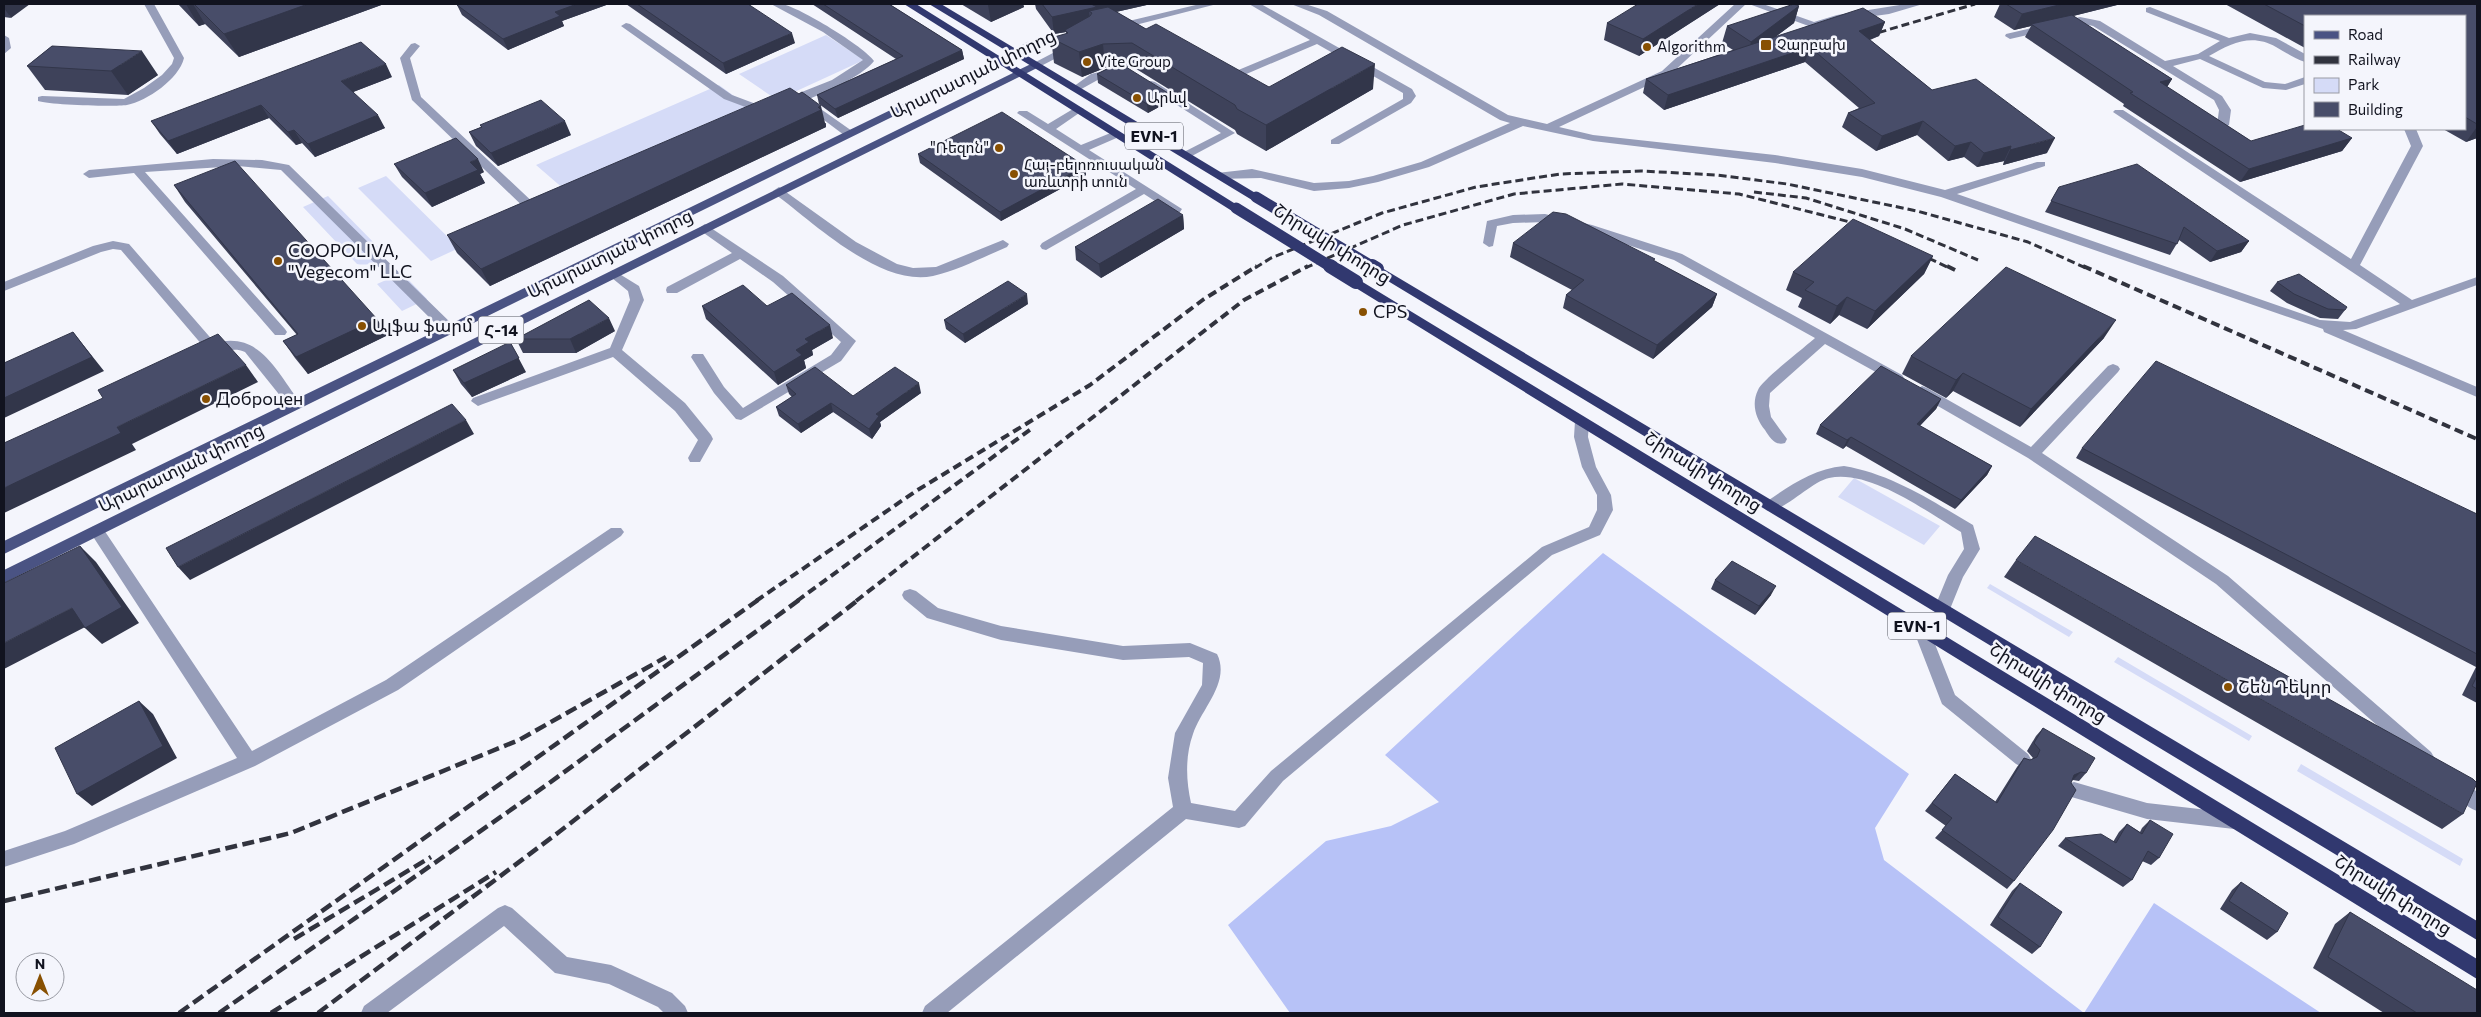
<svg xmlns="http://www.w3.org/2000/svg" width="2481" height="1017" font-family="Commissioner,'Noto Sans Armenian',sans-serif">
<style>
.green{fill:#d5dbf7}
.forest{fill:#b7c2f7}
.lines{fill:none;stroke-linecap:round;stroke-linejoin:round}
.minor{fill:#969db9;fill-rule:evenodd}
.major{fill:#4a5383;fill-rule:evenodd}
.highway{fill:#31386f;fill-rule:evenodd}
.rail-far2{stroke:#31333e;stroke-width:3;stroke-dasharray:8 4;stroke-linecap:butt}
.rail-far1{stroke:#31333e;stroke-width:4;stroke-dasharray:9 5;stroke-linecap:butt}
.rail{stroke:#31333e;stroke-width:4.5;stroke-dasharray:12 5.5;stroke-linecap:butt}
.highway-bridge-far1{stroke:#31386f;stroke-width:11}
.highway-bridge{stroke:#31386f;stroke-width:14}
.wall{fill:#3e425a}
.shaded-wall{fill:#32364a}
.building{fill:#484d69;stroke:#32364a}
.poi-dot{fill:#885002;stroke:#f4f5fc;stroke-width:2}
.labels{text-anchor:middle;stroke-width:5;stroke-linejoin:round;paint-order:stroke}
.far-poi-label{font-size:15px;fill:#11131f;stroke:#f4f5fc;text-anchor:start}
.shield{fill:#f4f5fc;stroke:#555761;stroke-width:1}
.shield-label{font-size:16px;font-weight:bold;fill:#11131f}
.street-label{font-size:18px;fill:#11131f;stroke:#f4f5fc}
.poi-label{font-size:18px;fill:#11131f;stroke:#f4f5fc;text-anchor:start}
</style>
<rect width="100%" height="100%" fill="#f4f5fc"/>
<path class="green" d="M826,35L864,60L777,100L739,74Z
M719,85L756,112L572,196L536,165Z
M386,176L459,248L431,261L358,188Z
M328,196L381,250L383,253C379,263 367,266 357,264L303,207Z
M402,273L427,299L402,311L377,284Z
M1854,478L1940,526L1924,545L1838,497Z
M1990,584L2073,632L2069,637L1987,588Z
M2118,657L2252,736L2249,741L2114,662Z
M2301,764L2463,859L2460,866L2297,771Z"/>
<path class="forest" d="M1603,553L1909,774L1875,828L1884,860L2084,1013L2154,903L2321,1013H1290L1228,925L1326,841L1391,826L1439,802L1385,755Z"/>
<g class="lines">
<path class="minor" d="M144,4H154L184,58C179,79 147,101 127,105C114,107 51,105 38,101V97L42,96L124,99L144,88L162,75L172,64L174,58Z
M771,4C774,4 779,3 782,4C799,7 865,47 874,61C858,82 790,108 764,114L724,99L621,26L626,23L630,24L732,95L764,107L832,80L863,60L823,32Z
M1200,4H1217L1116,30L1111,27L1112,25Z
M1249,4H1261L1412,89L1416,96L1411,103L1339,144H1331V140L1403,99V93L1317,44L1244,75H1236V71L1310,40Z
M1291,4H1305L1327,11L1508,115L1547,124L1662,71L1735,4H1746L1670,75L1559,127L1593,135L1775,155L1862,169L1945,190L2037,162H2045V166L1957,194L2320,320L2350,322L2400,304L2113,112L2115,110H2123L2351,259L2411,146L2404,129H2416L2423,146L2360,265L2412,300L2477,277V285L2356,329L2343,330L2477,387V397L2324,332L2323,329L1941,197L1862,177L1775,163L1593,141L1523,126L1429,167L1378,182L1349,188L1314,191L1261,178L1217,179V173L1252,169L1314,183L1349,181L1373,176L1421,162L1510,123L1500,120L1319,15Z
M1749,4H1763L1814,22L1837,15L1906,4H1923L1889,14L1838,21L1814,28Z
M2150,7L2229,38L2250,33L2276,38L2305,54V62C2295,59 2285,52 2276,47C2252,33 2231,43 2209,56L2265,82L2285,84L2305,77V84L2286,90L2263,88L2200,59L2173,66L2222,96L2231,110L2229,125L2223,128L2217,125L2219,110L2214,100L2093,26L2080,23L2010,39L2005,36L2006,34L2080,17L2100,21L2165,61L2198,54L2220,41L2146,12V8Z
M1071,33L1076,36L1075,38L1034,47L1014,56L1009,53L1027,42Z
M4,35L9,38L11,48L4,54Z
M415,43L420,46L410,58L421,97L539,208H545L547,211C544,216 538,217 533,216L412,100L400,58L411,44Z
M1072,43L1076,44V48L1039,67H1031L1030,65Z
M1116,68L1120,69V73L1103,77L1076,92L1070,89L1091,74Z
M1151,81L1155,82L1235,133L1190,157H1182V153L1221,133L1147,86V82Z
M808,100L852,131V135H844L804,105V101Z
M1078,106L1084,109L1082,111L1056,129L1081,145L1113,132H1121V136L1089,150L1182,209L1180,212H1172L1144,194L1046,250L1042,249L1040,246L1042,243L1136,189L1017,113L1019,111H1027L1048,124Z
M213,159L262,160L289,165L454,326L456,329L454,332H444L281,170L238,166L145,172L285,329L287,332L285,335H275L134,173L89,178L83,174L89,170Z
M779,187L856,242L897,264L913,268L936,267L1003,240L1009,244L1007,247C983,257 959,270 933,276C880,287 814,223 775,194L773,191Z
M1545,214L1592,225L1682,254L1902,375L1904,378L1897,383L1892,381L1825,344L1770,393L1769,406L1771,417L1787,439L1785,443C1775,446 1770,438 1765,430C1756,419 1751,404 1758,390C1762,380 1804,348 1815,338L1674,260L1585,231L1545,222L1513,223L1497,226L1493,246L1489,247L1483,243L1487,221L1513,215Z
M705,224L783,276L856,341L841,361L741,420L736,419L714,393L691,357L693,354H703L724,387L743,408L831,355L841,342L773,282L740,259L677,293H667L666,290L667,287L732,253L701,231L699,228Z
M113,241L129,244L215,343C260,331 276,371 300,402L302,405L300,408H290L245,352C230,345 217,357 202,353L200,350L203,346L121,250L113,249L101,252L4,291V282L93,246Z
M613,270L639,286L644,300L622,350L685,403L711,435L713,439L700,462H690L688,458L698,440L675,411L613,357L483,404L478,406L471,401L473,398L610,348L630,300L628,291L607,274Z
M2113,364L2118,366L2120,369L2118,372L2042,453L2228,576L2431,752L2434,757L2431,762L2425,765L2419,762L2216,584L2028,458L1917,394L1915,391L1922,386L1927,388L2031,447L2108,366Z
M1582,416L1589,421L1588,437L1596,467L1611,495L1613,510L1600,535L1552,555L1283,781L1245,826L1239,828L1186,819L947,1013H922L925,1006L1173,807L1168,778L1175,733L1202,685L1203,663L1189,657L1123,660L1001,640L927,618L904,599L902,595L904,591L910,589L916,591L938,608L1001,626L1123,646L1190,643L1217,654C1231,682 1201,709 1193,734C1185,756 1186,781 1191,803L1235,811L1271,771L1542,547L1589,527L1597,510V495L1582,467L1574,437L1575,421Z
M1844,466C1892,474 1932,501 1973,525L1980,549L1963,577L1948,614L1942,615L1936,614L1934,609L1948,575L1964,549L1961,532C1927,512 1870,469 1829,478C1810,482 1781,515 1766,510L1764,506L1766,502C1791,485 1813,469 1844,466Z
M97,525L102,527L252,751L386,680L611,528H621L624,532L621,536L398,690L255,766L74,844L4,867V851L65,831L237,758L92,535L89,531L92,527Z
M1921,622L1927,624L1929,629L1955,695L2028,754L2031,759L2028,764L2022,767L2016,764L1942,704L1913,629L1915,624Z
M2456,776L2462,778L2477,792V811C2466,807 2452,795 2447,784L2450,778Z
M2074,782L2147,803L2234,813L2240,815L2243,821L2240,827L2234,829L2147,819L2068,796L2065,790L2068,784Z
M505,905L512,908L567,957L611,965L672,993L685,1006L688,1013H664L658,1007L609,984L555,973L504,926L387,1013H361L364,1006L498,908Z"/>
<path class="major" d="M1014,50L1018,51V55L4,554V541Z
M1035,62L1039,63V67L4,583V570Z"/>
<path class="highway" d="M904,4H916L1242,208L1240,211H1232Z
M929,4H941L1262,197L1260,200H1252Z
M1377,265L2477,921V940L1373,272L1371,269Z
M1356,278L2477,959V979L1351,285L1350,282L1351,279Z"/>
<path class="rail-far2" d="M1867,36L1975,4
M1754,192L1806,198L1905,229L1978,260
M1918,253L1949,268
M1255,268L1271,258L1382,213L1476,187L1560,174L1641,171L1716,175L1787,184L1917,211L2028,242L2086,268
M1305,268L1403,225L1514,194L1622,184L1739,194L1850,222L1861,227"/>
<path class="rail-far1" d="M1947,266L1957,271
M2083,266L2477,439
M756,601L916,491L1090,385L1204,299L1257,266
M797,601L1031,429
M856,601L1244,300L1308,266"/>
<path class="rail" d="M4,901L291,833L519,740L666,657
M294,939L431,857
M179,1013L758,600
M219,1013L548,784L799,600
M271,1013L496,872
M318,1013L559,832L858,600"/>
<path class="highway-bridge-far1" d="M1256,197L1375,268
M1236,208L1333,268"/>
<path class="highway-bridge" d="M1330,266L1356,282
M1372,266L1377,269"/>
</g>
<path class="wall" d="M4,4L11,18L4,17Z
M178,4H384L239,57L205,24L199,26Z
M459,4H609L562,21L564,26L508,50L462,15L457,5Z
M626,4H748L795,43L726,74Z
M812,4H889L962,50L964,59L838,118L819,104L817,95L896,59Z
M961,4H1023L1024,7L991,22Z
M1035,4H1151L1116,12L1146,29L1269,87L1373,89L1266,151L1237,134L1235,130L1133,67H1127L1168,102L1148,113L1098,83L1097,74L1108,68H1105L1082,77L1054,63L1051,38L1066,34V32L1054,34L1036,9Z
M1720,4L1639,56L1604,40L1607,23Z
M2000,4H2121L2073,16L2172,79L2167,87L2251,141L2352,138L2342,151L2240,182L2123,106L2124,104L2025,37L2031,26L2014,30L1994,17Z
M2225,4H2477V138L2466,142L2443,129H2465V16H2305V48Z
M1799,6L1794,23L1775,37L1885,22L1879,36L1870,40L1932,90L2047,153L2003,165L2004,161L1977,167L1964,157L1948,161L1917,135L1876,151L1842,127L1848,113L1859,108L1805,62L1664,110L1643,93L1646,79L1733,50L1722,43L1727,26Z
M52,46L158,75L128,95L45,90L27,66Z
M392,77L353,92L385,128L315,157L302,143L296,145L269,118L177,154L160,134L151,121Z
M826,123V127L490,286L457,253L447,235Z
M480,125L571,135L498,166L476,146L469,132L481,127Z
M918,154L1085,166L1086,175L1001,221L920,163Z
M394,164L484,172L480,174L485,183L432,207L402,177Z
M174,185L388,335L308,374L295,358L283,341L297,335L185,202Z
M2059,187L2249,241L2241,252L2210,262L2179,240L2170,255L2045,212Z
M1183,215L1184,229L1101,278L1076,260L1075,247Z
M1513,243L1654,261L1717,294L1712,307L1653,359L1563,308L1566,295L1572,290L1510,257Z
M1933,256L1924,274L1867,329L1839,315L1830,324L1798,307L1802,298L1786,290L1793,272Z
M2277,282L2345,310L2338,319L2320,318L2287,303L2270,291Z
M1028,304L965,343L946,329L944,320Z
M702,306H767L833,338L812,350L813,355L804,360L806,368L778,385L706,319Z
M615,331L576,353H523L516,339Z
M2104,338L2020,427L1953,391L1946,398L1902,374L1911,356Z
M453,370L526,372L472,397L461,384Z
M786,385L853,396L921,393L880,422L881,426L872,439L833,412L801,433L779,416L776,407L792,397L789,394Z
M1941,399L1936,409L1920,426L1992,466L1987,475L1955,509L1846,446L1843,449L1816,434L1820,425Z
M2082,448L2477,514V703L2462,695L2476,667L2076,458Z
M2016,560L2463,814L2442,829L2004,577Z
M1715,580L1771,595L1755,615L1711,589Z
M2043,728L2086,773L2079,781L2073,780L2071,781L2014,881L2007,889L1935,838L1946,826L1925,811L1955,774L1995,802L2017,767L2024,758L2030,760L2032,759L2033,758L2027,751L2036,736Z
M2150,820L2159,858L2151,865L2142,861L2132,880L2123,887L2058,846L2065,838L2113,842L2119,832L2127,824L2140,832L2142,828Z
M2241,882L2277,932L2267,940L2220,909L2232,890Z
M2020,883L2040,947L2032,954L1990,925L2012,891Z
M2350,912L2477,1013H2384L2313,968L2335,924Z"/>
<path class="shaded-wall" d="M4,4H30L11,18L4,8Z
M186,4H193L205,24L199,26Z
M308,4H384L239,57L224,34Z
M577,4H609L562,21L564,26L508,50L503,39L555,12Z
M992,4H1023L1024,7L991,22L988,5Z
M1087,4H1151L1098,16L1089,11L1090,26L1065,30L1066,32L1054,34L1052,17Z
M1698,4H1720L1639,56L1643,39Z
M2063,4H2121L2033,26L2031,24V26L2014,30L2022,14Z
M1799,6L1794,23L1746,59L1751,42Z
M1885,22L1879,36L1853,45L1859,31Z
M792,33L795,43L726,74L723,63Z
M1103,44L1105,68L1082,77L1079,52Z
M1810,47L1805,62L1664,110L1668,95Z
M962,50L964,59L838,118L835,109Z
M142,51L158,75L128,95L111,71Z
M386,64L392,77L348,94L341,81Z
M1375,64L1373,89L1266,151V125Z
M2172,79L2164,92L2160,82Z
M1168,93V102L1148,113L1147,104Z
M261,105L269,118L177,154L168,141Z
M821,106L826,127L490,286L481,269Z
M378,115L385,128L315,157L308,144Z
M565,121L571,135L498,166L491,153Z
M1923,121L1917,135L1876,151L1882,136Z
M2477,127V138L2466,142Z
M294,130L302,143L296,145L288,132Z
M2055,138L2047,153L2003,165L2010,150Z
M2352,138L2342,151L2240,182L2249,169Z
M1971,142L1964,157L1948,161L1955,146Z
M2011,146L2004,161L1977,167L1984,153Z
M478,159L484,172L480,174L485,183L432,207L425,193L470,162Z
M1085,166L1086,175L1001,221L1000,212Z
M1183,215L1184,229L1101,278L1099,264Z
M2249,241L2241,252L2210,262L2217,251Z
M1933,256L1924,274L1867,329L1875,311Z
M1027,294L1028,304L965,343L963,334Z
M1717,294L1712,307L1653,359L1657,345Z
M1847,297L1839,315L1830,324L1837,306Z
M609,318L615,331L576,353L570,339Z
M377,319L388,335L308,374L296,357Z
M2116,320L2104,338L2020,427L2031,409Z
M830,325L833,338L812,350L813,355L804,360L806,368L778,385L774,372L796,350L805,339Z
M73,332L104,371L4,418V398Z
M510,342L526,372L472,397L464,383Z
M246,365L258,382L132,444L136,450L4,513V488L117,427Z
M1963,373L1953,391L1946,398L1956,380Z
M919,383L921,393L880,422L881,426L872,439L869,429L876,414Z
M1941,399L1936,409L1912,433L1917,424Z
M831,403L833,412L801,433L798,424Z
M466,420L474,434L190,580L178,567Z
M1851,437L1846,446L1843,449L1847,440Z
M1992,466L1987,475L1955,509L1961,500Z
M80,546L96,562L139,623L102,644L85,628Z
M1776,586L1771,595L1755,615L1759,606Z
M72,608L89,625L4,669V643Z
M139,701L153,714L177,758L92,806L77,794Z
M2081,772L2073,780L2066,783L2074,775Z"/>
<path class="building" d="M194,4H308L224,34Z
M459,4H577L555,12L560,16L503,39L457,5Z
M637,4H748L792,33L723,63Z
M823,4H889L962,50L835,109L817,95L903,56Z
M1042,4H1091L1097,7L1052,17Z
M1638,4H1698L1643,39L1607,23Z
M1794,4L1799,6L1751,42L1727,26Z
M2006,4H2063L2022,14Z
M2264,4H2477V124L2465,117V16H2305V26Z
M1108,7L1146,29L1156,24L1269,87L1342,47L1375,64L1266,125L1237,109L1235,105L1132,43L1103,44L1079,52L1051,38L1068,33L1065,30L1090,16L1092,13L1089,11Z
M1863,8L1885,22L1859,31L1932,90L1976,79L2055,138L2010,150L2011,146L1984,153L1971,142L1955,146L1923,121L1882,136L1848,113L1875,103L1810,47L1668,95L1646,79Z
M2072,15L2172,79L2160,82L2251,141L2305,125V129H2337L2352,138L2249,169L2130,93L2133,92L2031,24Z
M361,42L386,64L341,81L378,115L308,144L294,130L288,132L261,105L168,141L151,121Z
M52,46L142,51L111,71L27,66Z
M1111,67H1126L1168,93L1147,104L1097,74Z
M790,88L799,94L802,92L821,106L818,107L821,110L481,269L447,235Z
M541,100L565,121L491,153L469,132L482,127L480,125Z
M1002,112L1085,166L1000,212L918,154Z
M456,138L478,159L470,162L478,170L425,193L394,164Z
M235,161L377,319L296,357L283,341L298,334L174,185Z
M2137,164L2249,241L2217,251L2184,227L2177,244L2051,201L2059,187Z
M1158,199L1183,215L1099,264L1075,247Z
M1553,212L1566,214L1655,259L1653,260L1717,294L1657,345L1566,295L1584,280L1513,243Z
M1853,219L1933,256L1875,311L1847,297L1837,306L1805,290L1814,282L1793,272Z
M2006,267L2116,320L2031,409L1963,373L1956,380L1911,356Z
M2299,274L2347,307L2345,310L2328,309L2294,294L2277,282Z
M1008,281L1027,294L963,334L944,320Z
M743,285L767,306L792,293L830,325L805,339L809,342L796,350L802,355L774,372L702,306Z
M589,300L609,318L570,339H516Z
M73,332L92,357L4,398V363Z
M218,334L246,365L117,427L121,433L4,488V443L103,398L98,390Z
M510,342L519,358L464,383L453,370Z
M2156,361L2477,514V654L2082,448Z
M1881,366L1941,399L1917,424L1992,466L1961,500L1851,437L1847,440L1820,425Z
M815,367L853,396L895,367L919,383L876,414L879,416L869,429L831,403L798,424L776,407L796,394L786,385Z
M452,404L466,420L178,567L166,548Z
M2035,536L2473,779L2477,783L2463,814L2016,560Z
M80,546L122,607L85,628L72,608L4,643V583Z
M1732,561L1776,586L1759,606L1715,580Z
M2477,676V689L2472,686Z
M139,701L163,746L77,794L55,748Z
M2043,728L2095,758L2086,773L2081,772L2074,775L2071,783L2076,790L2053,830L2014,881L1942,830L1952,818L1932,803L1955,774L1997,803L2024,758L2030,760L2037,757L2040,750L2034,743Z
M2150,820L2173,834L2159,858L2148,851L2132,880L2065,838L2101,834L2116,843L2127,824L2142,834Z
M2241,882L2288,913L2277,932L2229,901Z
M2020,883L2062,912L2040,947L1998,917Z
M2350,912L2477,990V1013H2417L2328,957Z"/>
<g class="poi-dot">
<rect x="1760" y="39" width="12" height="12" rx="2.5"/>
<circle cx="1647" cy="47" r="5"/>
<circle cx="1087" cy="62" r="5"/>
<circle cx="1137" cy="98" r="5"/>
<circle cx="999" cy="148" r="5"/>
<circle cx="1014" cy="174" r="5"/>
<circle cx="278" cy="261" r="5"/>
<circle cx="1363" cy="312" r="5"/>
<circle cx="362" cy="326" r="5"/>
<circle cx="206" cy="399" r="5"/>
<circle cx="2228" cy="687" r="5"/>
</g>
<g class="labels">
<g class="far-poi-label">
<text x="1777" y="50">Չարբախ</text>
<text x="1657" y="52">Algorithm</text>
<text x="1097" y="67">Vite Group</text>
<text x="1147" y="103">Արևվ</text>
<text x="989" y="153" text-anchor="end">"Ռեզոն"</text>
<text x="1024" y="170">Հայ-բելոռուսական<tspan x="1024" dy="17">առևտրի տուն</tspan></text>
</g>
<g class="shield">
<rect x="1125" y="122.5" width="58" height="27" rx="4"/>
<rect x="478.5" y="316.5" width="45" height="27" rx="4"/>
<rect x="1888" y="612.5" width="58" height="27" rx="4"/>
</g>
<g class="shield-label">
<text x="1154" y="142">EVN-1</text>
<text x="501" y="336">Հ-14</text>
<text x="1917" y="632">EVN-1</text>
</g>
<g class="street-label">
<text transform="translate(973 74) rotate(-26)" y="6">Արարատյան փողոց</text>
<text transform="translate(1332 244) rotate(32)" y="6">Շիրակի փողոց</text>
<text transform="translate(610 254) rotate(-26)" y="6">Արարատյան փողոց</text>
<text transform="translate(181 468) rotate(-26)" y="6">Արարատյան փողոց</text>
<text transform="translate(1703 472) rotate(32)" y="6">Շիրակի փողոց</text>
<text transform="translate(2048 683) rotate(32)" y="6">Շիրակի փողոց</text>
<text transform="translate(2393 895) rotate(32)" y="6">Շիրակի փողոց</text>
</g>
<g class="poi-label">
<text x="288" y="257">COOPOLIVA,<tspan x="288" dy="21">"Vegecom" LLC</tspan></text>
<text x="1373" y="318">CPS</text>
<text x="372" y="332">Ալֆա ֆարմ</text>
<text x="216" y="405">Доброцен</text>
<text x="2238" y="693">Շեն Դեկոր</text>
</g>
</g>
<rect width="2481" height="1017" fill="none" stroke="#11131f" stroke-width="10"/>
<rect x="2304" y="15" width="162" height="115" fill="#f4f5fc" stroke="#999ba4"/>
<rect x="2314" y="31" width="25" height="8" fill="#4a5383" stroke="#999ba4"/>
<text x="2348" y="40" font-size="15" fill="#11131f">Road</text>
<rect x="2314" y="56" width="25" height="8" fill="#31333e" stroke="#999ba4"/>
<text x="2348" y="65" font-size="15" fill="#11131f">Railway</text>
<rect x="2314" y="78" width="25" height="15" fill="#d5dbf7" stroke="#999ba4"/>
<text x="2348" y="90" font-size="15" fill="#11131f">Park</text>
<rect x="2314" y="102" width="25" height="15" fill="#484d69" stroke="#999ba4"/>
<text x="2348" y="115" font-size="15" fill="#11131f">Building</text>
<g transform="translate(40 977)"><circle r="24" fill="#f4f5fc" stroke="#999ba4"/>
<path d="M0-4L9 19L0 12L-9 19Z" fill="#885002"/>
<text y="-8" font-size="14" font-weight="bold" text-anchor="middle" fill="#11131f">N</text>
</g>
</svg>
